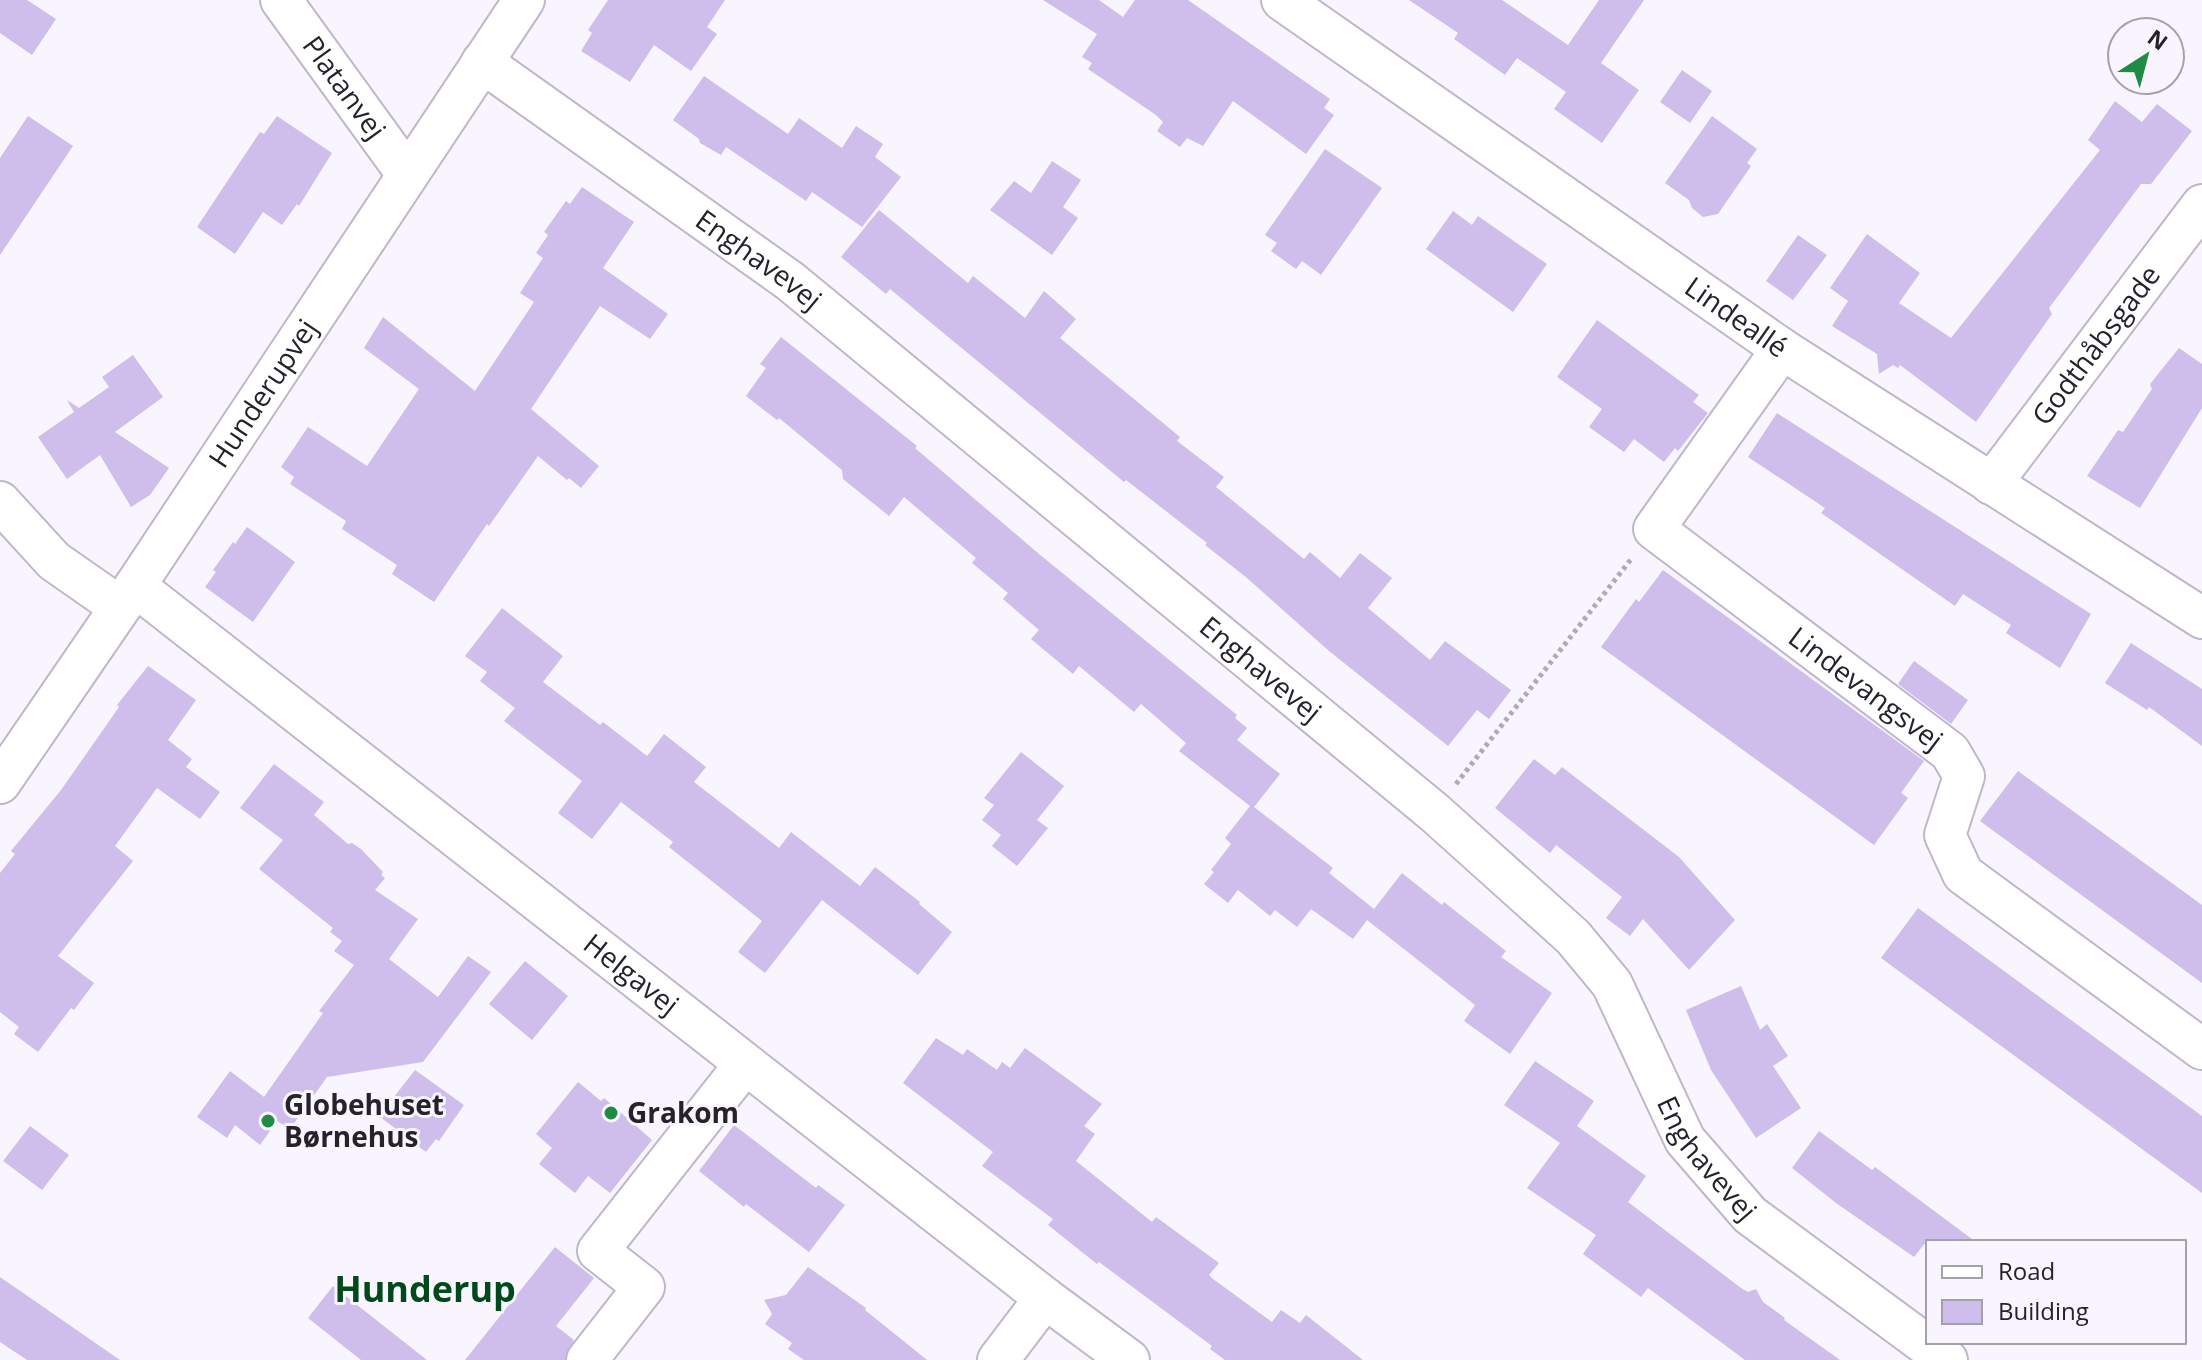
<svg xmlns="http://www.w3.org/2000/svg" width="2202" height="1360" font-family="'Open Sans',sans-serif">
<style>
.building{fill:#cfbdeb}
.lines{fill:none;stroke-linecap:round;stroke-linejoin:round}
.minor-casing{stroke:#bfb6cd;stroke-width:44}
.path{stroke:#aeabb4;stroke-width:5;stroke-dasharray:4 4;stroke-linecap:butt}
.minor{stroke:#fff;stroke-width:40}
.poi-dot{fill:#208b42;stroke:#f8f5fe;stroke-width:3}
.labels{text-anchor:middle;stroke-width:6;stroke-linejoin:round;paint-order:stroke}
.street-label{font-size:28px;fill:#25222a;stroke:#f8f5fe}
.poi-label{font-size:28px;font-weight:bold;fill:#25222a;stroke:#f8f5fe;text-anchor:start}
.district-label{font-size:36px;font-weight:bold;fill:#00491b;stroke:#f8f5fe}
</style>
<rect width="100%" height="100%" fill="#f8f5fe"/>
<path class="building" d="M0,0H27L56,19L32,55L0,33Z
M608,0H725L707,27L717,34L691,71L654,45L630,82L581,51L592,33L588,30Z
M1043,0H1099L1123,17L1135,0H1188L1330,99L1324,108L1334,115L1306,154L1233,101L1203,146L1187,138L1180,147L1157,131L1163,122L1156,115L1088,69L1092,63L1082,57L1097,34Z
M1409,0H1502L1568,45L1599,0H1644L1601,63L1639,90L1602,143L1554,109L1566,92L1517,58L1505,75L1454,39L1458,33Z
M1682,70L1712,91L1690,123L1660,102Z
M704,76L788,134L799,118L842,148L856,126L883,144L875,157L901,177L862,227L812,192L806,201L726,147L721,155L700,143L699,139L673,120Z
M2115,101L2142,122L2157,104L2192,131L2151,184H2141L2067,284L2049,308L2052,314L1976,422L1900,365L1898,368L1893,365L1879,374L1877,354L1832,326L1848,301L1830,288L1867,234L1920,273L1899,303L1951,338L2100,150L2088,140Z
M28,116L73,146L0,255V158Z
M277,116L332,153L299,206L297,204L282,225L263,212L235,254L197,227L260,132L264,134Z
M1712,116L1757,149L1747,163L1751,166L1718,214L1703,217L1692,208L1689,200L1665,183Z
M1325,149L1382,188L1321,275L1302,261L1296,269L1271,251L1277,243L1265,235Z
M1052,161L1081,180L1063,207L1078,218L1052,255L990,210L1014,181L1031,193Z
M582,187L634,222L603,268L668,314L650,339L600,306L531,409L599,466L581,488L569,478L567,480L538,456L489,526L487,524L434,602L392,574L397,565L342,529L346,521L290,484L294,477L281,467L308,427L367,466L419,389L364,348L383,317L475,391L534,302L520,293L543,258L536,253L548,235L544,232L566,201L570,204Z
M879,210L968,283L973,276L1025,318L1044,291L1076,319L1060,338L1180,437L1177,441L1224,477L1216,487L1304,559L1310,552L1340,578L1360,553L1392,578L1368,608L1430,660L1445,641L1511,690L1489,719L1477,710L1448,746L1329,651L1247,578L1205,545L1207,543L1126,480L1124,482L890,289L886,294L841,257Z
M1453,211L1472,225L1478,216L1547,264L1513,312L1426,249Z
M1798,235L1827,255L1793,300L1766,281Z
M1597,320L1699,395L1693,402L1708,413L1678,451L1675,448L1664,462L1634,439L1624,452L1589,427L1602,409L1557,377Z
M781,337L917,446L915,448L1039,554L1237,715L1235,718L1247,728L1237,740L1280,774L1254,807L1333,868L1329,873L1374,909L1402,873L1442,905L1444,902L1506,951L1501,957L1552,993L1510,1054L1464,1021L1475,1005L1367,920L1353,939L1311,909L1297,927L1275,910L1270,916L1238,890L1228,903L1204,884L1214,872L1211,870L1231,844L1225,838L1250,806L1179,751L1186,743L1141,704L1134,712L1079,666L1073,674L1031,639L1039,630L1003,599L1008,593L972,563L976,558L904,497L889,516L843,479L842,470L779,418L777,420L746,396L766,368L760,364Z
M2179,348L2202,364V408L2140,508L2087,476L2118,430L2123,432L2152,389L2150,384Z
M133,355L163,397L115,432L169,468L150,495L131,507L100,455L67,479L38,437L74,412L67,400L79,408L109,387L102,377Z
M1777,413L2091,614L2060,668L2006,633L2011,625L1963,594L1955,606L1821,513L1825,508L1748,457Z
M247,527L295,562L253,622L205,587L216,572L213,570L233,542L235,544Z
M1663,570L1924,761L1901,793L1908,798L1874,845L1601,647L1636,599L1639,602Z
M502,608L563,656L543,682L600,725L603,722L647,756L664,734L706,767L694,782L779,848L791,832L860,886L875,867L920,902L919,904L952,932L918,975L822,900L765,973L738,952L762,921L669,847L673,842L621,802L592,839L558,813L582,781L504,721L515,708L480,681L487,672L465,656Z
M2131,643L2202,689V746L2149,707L2147,710L2105,683Z
M1914,661L1968,700L1951,724L1898,684Z
M148,666L196,700L168,740L192,759L186,767L220,792L200,819L157,788L115,846L133,861L58,956L94,983L74,1010L71,1008L38,1052L14,1034L19,1027L0,1012V873L15,854L11,851L61,790L119,707L117,705Z
M1021,752L1064,786L1037,820L1048,828L1017,866L992,846L1001,835L982,820L994,805L984,798Z
M1534,759L1555,775L1562,767L1679,857L1735,920L1689,970L1643,919L1630,936L1606,918L1622,897L1556,845L1550,853L1495,808Z
M274,764L324,802L314,815L348,844L352,843L361,849L383,872L381,875L385,878L375,890L418,919L389,959L438,997L468,956L491,972L423,1062L327,1077L290,1129L277,1121L260,1145L235,1125L227,1138L197,1117L230,1071L264,1097L323,1013L319,1011L354,965L334,951L342,941L330,932L333,928L259,869L283,840L240,808Z
M2018,771L2202,905V983L1980,821Z
M1918,908L2202,1116V1193L1881,958Z
M525,961L568,996L532,1040L489,1004Z
M1741,986L1760,1030L1767,1024L1788,1056L1773,1066L1801,1108L1756,1138L1711,1070L1686,1010Z
M936,1038L963,1055L967,1049L997,1070L1002,1062L1010,1068L1025,1048L1102,1104L1084,1126L1095,1134L1076,1161L1152,1222L1156,1217L1219,1263L1209,1275L1213,1279L1272,1322L1281,1310L1300,1323L1306,1315L1363,1360H1225L1210,1349L1212,1346L1099,1262L1097,1264L1048,1225L1053,1219L982,1166L993,1152L903,1083Z
M1535,1061L1594,1101L1577,1126L1646,1176L1628,1202L1741,1288L1748,1292L1756,1289L1763,1302L1785,1318L1784,1320L1840,1360H1745L1648,1288L1641,1297L1583,1254L1596,1235L1527,1188L1560,1143L1504,1105Z
M415,1070L464,1105L439,1141L436,1139L426,1152L379,1116Z
M578,1082L601,1101L604,1098L652,1140L610,1193L588,1176L575,1193L539,1164L552,1148L536,1134Z
M734,1125L816,1188L818,1185L845,1205L809,1252L746,1204L744,1207L699,1171Z
M30,1126L69,1155L42,1190L3,1161Z
M1819,1131L1872,1170L1875,1167L1976,1242H1926L1914,1257L1836,1203L1792,1168Z
M555,1247L594,1278L556,1326L574,1340L565,1360H465Z
M808,1267L866,1308L865,1310L927,1360H804L788,1349L792,1343L765,1324L772,1314L764,1300L786,1295Z
M0,1277L120,1360H27L0,1342Z
M333,1286L427,1360H361L308,1318Z"/>
<g class="lines">
<defs>
<g id="minor">
<path id="s1" d="M281,0L407,174"/>
<path id="s2" d="M1282,0L1782,349L2202,618"/>
<path id="s3" d="M482,62L790,281L1435,813L1573,937L1612,984L1685,1140L1750,1215L1947,1360"/>
<path id="s4" d="M1782,349L1654,529L1950,752L1964,776L1945,835L1963,874L2202,1049"/>
<path id="s5" d="M1991,484L2202,205"/>
<path d="M0,502L54,561L120,607"/>
<path id="s6" d="M135,586L1045,1298L1129,1360"/>
<path id="s7" d="M0,783L135,586L524,0"/>
<path d="M587,1360L644,1287L598,1251L745,1064"/>
<path d="M998,1360L1045,1298"/>
</g>
</defs>
<use href="#minor" class="minor-casing"/>
<path class="path" d="M1456,784L1632,558"/>
<use href="#minor" class="minor"/>
</g>
<g class="poi-dot">
<circle cx="611" cy="1113" r="8"/>
<circle cx="268" cy="1121" r="8"/>
</g>
<g class="labels">
<g class="street-label">
<text dy="10" stroke="none"><textPath href="#s1" startOffset="108">Platanvej</textPath></text>
<text dy="10" stroke="none"><textPath href="#s3" startOffset="340">Enghavevej</textPath></text>
<text dy="10" stroke="none"><textPath href="#s2" startOffset="554">Lindeallé</textPath></text>
<text dy="10" stroke="none"><textPath href="#s5" startOffset="174">Godthåbsgade</textPath></text>
<text dy="10" stroke="none"><textPath href="#s7" startOffset="470">Hunderupvej</textPath></text>
<text dy="10" stroke="none"><textPath href="#s3" startOffset="988">Enghavevej</textPath></text>
<text dy="10" stroke="none"><textPath href="#s4" startOffset="486">Lindevangsvej</textPath></text>
<text dy="10" stroke="none"><textPath href="#s6" startOffset="630">Helgavej</textPath></text>
<text dy="10" stroke="none"><textPath href="#s3" startOffset="1660">Enghavevej</textPath></text>
</g>
<g class="poi-label">
<text x="284" y="1115">Globehuset<tspan x="284" dy="32">Børnehus</tspan></text>
<text x="627" y="1123">Grakom</text>
</g>
<g class="district-label">
<text x="425" y="1302">Hunderup</text>
</g>
</g>
<rect x="1926" y="1240" width="260" height="104" fill="#f8f5fe" stroke="#a4a1a9" stroke-width="2"/>
<rect x="1942" y="1266" width="40" height="12" fill="#ffffff" stroke="#a4a1a9" stroke-width="2"/>
<text x="1998" y="1280" font-size="24" fill="#25222a">Road</text>
<rect x="1942" y="1300" width="40" height="24" fill="#cfbdeb" stroke="#a4a1a9" stroke-width="2"/>
<text x="1998" y="1320" font-size="24" fill="#25222a">Building</text>
<g transform="translate(2146 56) rotate(36)"><circle r="38" fill="#f8f5fe" stroke="#a4a1a9" stroke-width="2"/>
<path d="M0-6L14 30L0 20L-14 30Z" fill="#208b42"/>
<text y="-12" font-size="22" font-weight="bold" text-anchor="middle" fill="#25222a">N</text>
</g>
</svg>
